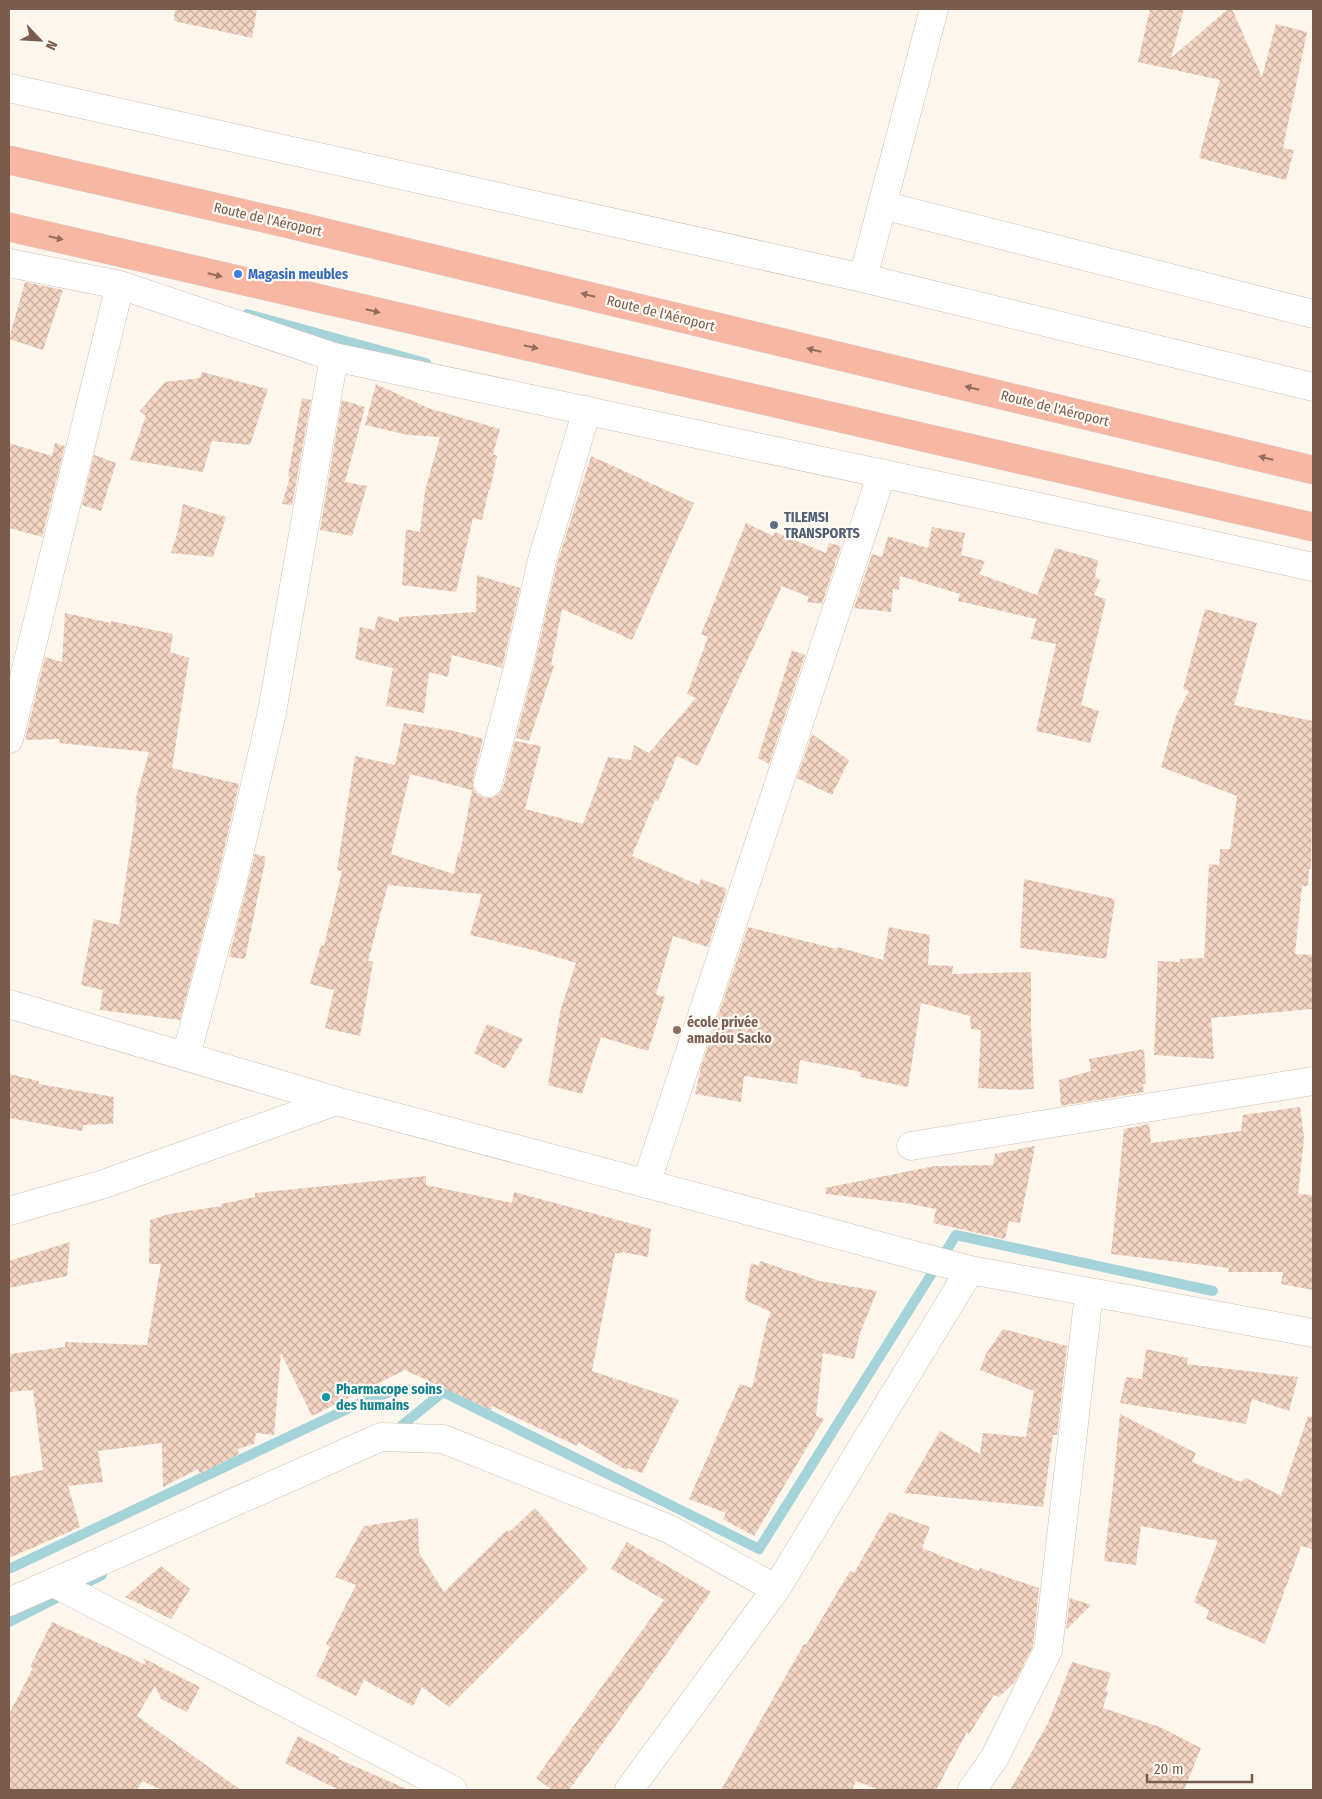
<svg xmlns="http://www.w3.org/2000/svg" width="1322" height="1799" font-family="'Fira Sans Condensed',sans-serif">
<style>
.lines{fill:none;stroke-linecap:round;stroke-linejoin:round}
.stream{stroke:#a5d3da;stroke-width:10}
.building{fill:url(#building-cross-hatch);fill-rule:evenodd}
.minor-casing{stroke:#d1beb0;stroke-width:29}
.highway-casing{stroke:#dad1cd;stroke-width:29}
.minor{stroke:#fff;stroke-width:28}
.highway{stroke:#f7b7a3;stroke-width:28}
.oneway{fill:#936e5e}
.shop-dot{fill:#3f7fe0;stroke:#fffaf3;stroke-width:2}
.service-dot{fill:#5c6f8a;stroke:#fffaf3;stroke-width:2}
.education-dot{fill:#8d6e63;stroke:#fffaf3;stroke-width:2}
.culture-dot{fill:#0f9aa8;stroke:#fffaf3;stroke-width:2}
.labels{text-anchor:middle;stroke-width:4.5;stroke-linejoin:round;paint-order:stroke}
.street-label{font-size:14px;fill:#7a5c4d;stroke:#fffaf3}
.shop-label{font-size:14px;font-weight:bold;fill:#366cbe;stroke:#fffaf3;text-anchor:start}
.service-label{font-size:14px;font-weight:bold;fill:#4e5e75;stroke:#fffaf3;text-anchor:start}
.education-label{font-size:14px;font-weight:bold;fill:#785e54;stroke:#fffaf3;text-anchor:start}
.culture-label{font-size:14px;font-weight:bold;fill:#0d838f;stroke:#fffaf3;text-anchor:start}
</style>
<defs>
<pattern id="building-cross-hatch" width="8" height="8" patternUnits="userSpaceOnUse" patternTransform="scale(1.25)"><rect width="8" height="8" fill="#f3d5c3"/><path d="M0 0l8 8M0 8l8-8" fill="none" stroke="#cab0a1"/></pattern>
</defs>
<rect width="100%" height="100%" fill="#fdf6ec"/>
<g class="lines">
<path class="stream" d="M247,314L426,363
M395,1431L443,1392
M9,1569L362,1402L399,1389L443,1392L759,1549L956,1235L1213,1291
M9,1622L102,1575"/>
</g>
<path class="building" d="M175,9H257L252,38L174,21Z
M1150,9H1184L1171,58L1228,9H1232L1262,77L1276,24L1307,32L1283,148L1294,150L1286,180L1199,158L1220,80L1138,62Z
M25,282L63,290L43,350L9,339Z
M202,372L268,389L250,445L212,441L203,472L130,460L146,416L140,411L165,382L200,378Z
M376,384L428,408L500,429L493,454L497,456L490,490L489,489L482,520L473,518L456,592L402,585L406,529L420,532L425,491L440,437L408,435L365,425Z
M302,398L311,400L292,505L282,504L290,477L288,476Z
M342,400L365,407L345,482L367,486L352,536L320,530Z
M9,443L52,456L55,443L65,446L42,537L9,528Z
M94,455L116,463L101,511L82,505Z
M591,456L694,503L632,640L562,609L551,665L554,666L529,741L516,738L534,667L557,564Z
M183,504L226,517L213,557L171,553L178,531Z
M746,523L773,536L775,532L826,553L829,543L841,546L822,604L807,602L809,597L782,586L698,766L677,756L658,801L655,800L632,856L699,885L701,879L727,889L708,947L673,936L656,994L665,997L648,1051L601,1037L582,1094L548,1085L560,1012L576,963L533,950L470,935L482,894L388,885L368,961L373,962L360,1036L325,1028L334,990L310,984L321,945L324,946L342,871L337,870L355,756L395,765L404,723L454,731L483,739L473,779V787L477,794L484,798H492L499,794L503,787L515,741L541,746L525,809L583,824L608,757L631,760L634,745L649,753L696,698L687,694L708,637L701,634ZM410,774L472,790L460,853L458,852L454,874L391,854Z
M932,527L965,533L961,555L985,561L979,574L1037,595L1055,548L1098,560L1095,577L1100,580L1094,595L1106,599L1081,705L1099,711L1090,743L1036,731L1056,644L1031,639L1036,619L958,601L960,594L900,576L899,590L893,589L891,612L854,608L872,554L882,557L888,536L928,548Z
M477,575L520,588L502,668L452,655L448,677L429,672L424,713L386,706L393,668L355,659L360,627L374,630L378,616L399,622V617L476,612Z
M1205,609L1257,623L1234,705L1313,721V809L1312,808L1311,869H1309L1308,886H1302L1295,954L1313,955V1009L1211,1018L1214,1059L1154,1055L1158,961L1180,962V959L1204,958L1209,864L1219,865L1220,849H1230L1237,796L1161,767L1176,716L1189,691L1183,689Z
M65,613L111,623V621L173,634L170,652L189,658L172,768L239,784L218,876L180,1020L100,1010L103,990L81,985L94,919L119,925L137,802L135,801L149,752L59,743L60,739L25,740L45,657L62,662Z
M792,650L805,655L769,764L758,758Z
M812,734L849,760L832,795L797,778Z
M255,854L266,857L245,959L229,957Z
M1024,879L1115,899L1106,959L1020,948Z
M748,927L837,949L838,947L883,960L889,927L930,935L928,965L953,966L952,974L1031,972V1025L1034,1089L1016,1090L978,1088L981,1030L971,1029L970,1016L921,1003L908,1087L860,1077L861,1072L800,1060L797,1084L744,1076L741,1102L695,1094L701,1067Z
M487,1024L523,1039L505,1069L474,1053Z
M1144,1049L1146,1084H1143L1144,1092L1061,1106L1059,1080L1091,1071L1089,1059Z
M9,1074L39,1081V1084L114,1097L113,1124L83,1125L82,1131L9,1118Z
M1300,1107L1304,1138L1298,1194L1313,1195V1290L1281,1284L1283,1272H1228L1229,1268L1111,1254L1124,1129L1149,1124L1151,1143L1241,1131L1243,1115Z
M1035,1146L1020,1223L1009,1221L1005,1239L933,1223L936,1209L905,1203L826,1194L825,1188L935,1166L993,1165L995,1154Z
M426,1176V1185L512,1203L514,1192L651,1229L648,1257L622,1252V1254L615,1253L592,1371L679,1400L642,1473L628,1468L626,1470L578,1442L577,1446L492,1406L491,1410L405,1370L312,1416L281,1353L274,1435L256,1433L254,1444L237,1449L239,1454L200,1474L198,1469L163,1487L162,1443L98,1451L103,1482L68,1486L80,1527L9,1558V1477L43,1470L33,1390L9,1392V1354L65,1347V1342L147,1345L161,1264H149L150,1220L169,1214L222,1206L221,1204L255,1197V1193Z
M70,1242L67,1276L9,1288V1261Z
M760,1261L820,1281L877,1291L860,1333L854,1359L823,1353L816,1416L824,1419L754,1536L723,1519L726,1513L689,1499L740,1384L752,1388L767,1322L771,1312L745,1300L751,1263L759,1266Z
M1003,1329L1067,1346L1057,1435H1053L1043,1507L904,1493L940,1431L980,1454L983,1433L1026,1437L1034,1391L980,1370L986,1354Z
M1146,1349L1188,1358L1187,1364L1298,1377L1289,1411L1252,1399L1246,1424L1120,1403L1126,1377L1142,1379Z
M1120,1414L1196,1453L1192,1462L1241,1482L1246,1478L1281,1496L1308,1416L1313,1417V1549L1301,1546L1265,1644L1206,1619L1209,1610L1194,1602L1218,1541L1141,1526L1136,1565L1104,1561L1113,1486Z
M535,1508L588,1569L449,1707L422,1687L413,1706L364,1680L356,1696L316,1676L330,1647L326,1644L356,1585L335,1577L364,1526L418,1518L419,1553L444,1592L507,1530L509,1532Z
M889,1512L930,1527L922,1548L979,1571L980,1568L1039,1588L1033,1646L1015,1682L999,1697L994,1695L969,1734L967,1732L936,1790H879L856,1781L852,1790H721L804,1644L806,1645L850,1571L854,1573Z
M627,1542L711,1592L569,1790H552L536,1778L664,1600L611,1569Z
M161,1566L190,1589L171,1619L125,1597Z
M1070,1598L1091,1605L1066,1630Z
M52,1622L146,1665L143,1658L200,1687L187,1712L161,1699L155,1686L137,1716L241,1790H162L142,1781L137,1790H9V1714L33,1668L30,1667Z
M1072,1662L1111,1673L1105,1691H1108L1103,1708L1160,1727L1201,1748L1184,1790H1010L1048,1723Z
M298,1736L339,1757L338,1759L409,1790H339L285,1763Z"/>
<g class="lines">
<defs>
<path id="minor" d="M9,88L863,278L1313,387
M882,205L1313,314
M9,263L120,285L334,357L1025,504L1313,567
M863,278L934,9
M9,739L120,285
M488,783L519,664L542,560L587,410
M9,1004L336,1101L970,1270L1313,1333
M186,1056L233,880L272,712L334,357
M911,1146L1313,1081
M646,1184L882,473
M9,1211L101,1185L336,1101
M54,1583L453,1790
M9,1602L381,1437L443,1439L669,1529L776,1589
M629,1790L776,1589L970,1270
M972,1790L995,1757L1048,1650L1089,1293"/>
<path id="highway" d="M9,160L289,224L1313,470
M9,227L1313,527"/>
</defs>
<use href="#minor" class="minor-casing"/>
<use href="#highway" class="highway-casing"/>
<use href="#minor" class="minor"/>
<use href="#highway" class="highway"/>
</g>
<defs><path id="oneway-solid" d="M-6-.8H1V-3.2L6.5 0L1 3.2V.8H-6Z" transform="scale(1.25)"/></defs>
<g class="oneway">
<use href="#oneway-solid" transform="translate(56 238) rotate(13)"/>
<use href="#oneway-solid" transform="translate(215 275) rotate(13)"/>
<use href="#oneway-solid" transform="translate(588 295) rotate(-166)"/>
<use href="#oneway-solid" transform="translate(373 311) rotate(13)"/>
<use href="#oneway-solid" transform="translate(531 347) rotate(13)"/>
<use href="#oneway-solid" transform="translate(814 350) rotate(-166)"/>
<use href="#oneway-solid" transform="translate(972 388) rotate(-166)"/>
<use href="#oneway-solid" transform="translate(1266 458) rotate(-166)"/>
</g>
<circle class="shop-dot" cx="238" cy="274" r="5"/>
<circle class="service-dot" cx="774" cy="525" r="5"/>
<circle class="education-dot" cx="677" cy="1030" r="5"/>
<circle class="culture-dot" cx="326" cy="1397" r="5"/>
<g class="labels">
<g class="street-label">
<text transform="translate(268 219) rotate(13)" y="5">Route de l'Aéroport</text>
<text transform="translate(661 313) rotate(14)" y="5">Route de l'Aéroport</text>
<text transform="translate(1055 408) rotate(14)" y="5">Route de l'Aéroport</text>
</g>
<g class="shop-label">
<text x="248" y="279">Magasin meubles</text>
</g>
<g class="service-label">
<text x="784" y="522">TILEMSI<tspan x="784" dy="16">TRANSPORTS</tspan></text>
</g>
<g class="education-label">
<text x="687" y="1027">école privée<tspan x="687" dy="16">amadou Sacko</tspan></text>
</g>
<g class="culture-label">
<text x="336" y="1394">Pharmacope soins<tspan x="336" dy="16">des humains</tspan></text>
</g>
</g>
<rect width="1322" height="1799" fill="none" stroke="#7a5c4d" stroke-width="20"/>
<g transform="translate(40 40) rotate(115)" stroke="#fffaf3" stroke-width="4" paint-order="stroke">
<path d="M0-4L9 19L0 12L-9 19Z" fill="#7a5c4d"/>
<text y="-8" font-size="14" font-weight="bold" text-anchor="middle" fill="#7a5c4d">N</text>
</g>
<path d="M1147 1774v8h105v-8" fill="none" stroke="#7a5c4d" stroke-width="2.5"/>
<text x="1154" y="1774" font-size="15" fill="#7a5c4d" stroke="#fffaf3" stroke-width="4" paint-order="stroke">20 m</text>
</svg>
